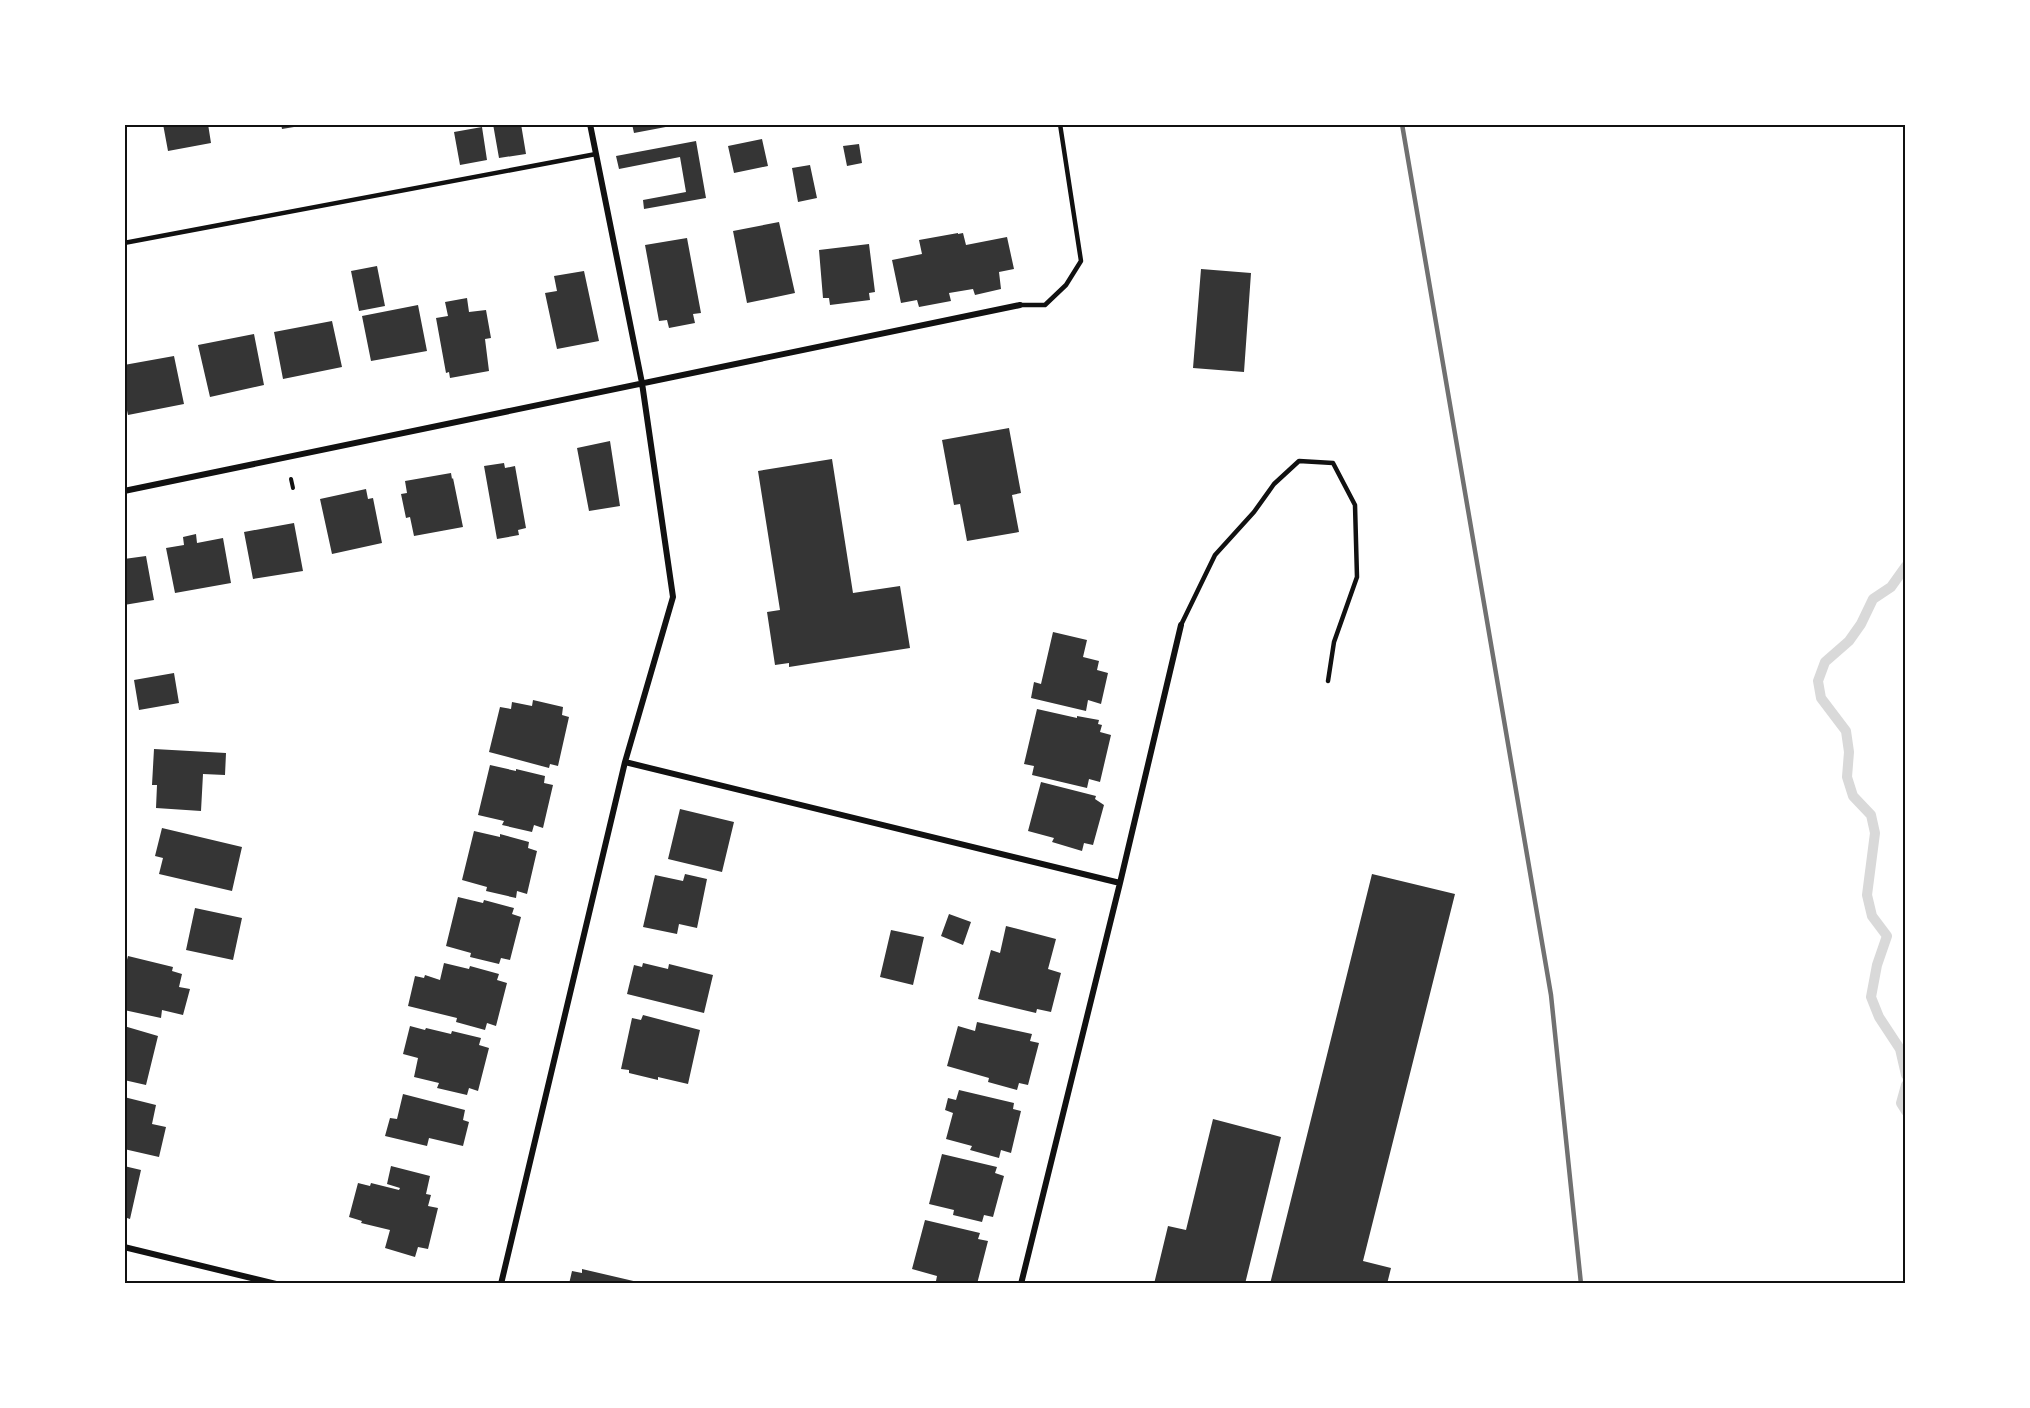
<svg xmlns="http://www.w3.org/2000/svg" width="2030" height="1408" font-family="Cabin,sans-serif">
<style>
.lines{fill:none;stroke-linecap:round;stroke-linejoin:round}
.stream{stroke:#d9d9d9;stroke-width:10}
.building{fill:#353535}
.path{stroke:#111;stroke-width:4}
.service{stroke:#111;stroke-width:4.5}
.minor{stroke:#111;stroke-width:6}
.rail{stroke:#707070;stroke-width:4.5}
.neatline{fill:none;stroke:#111;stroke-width:2}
</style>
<rect width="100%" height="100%" fill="#fff"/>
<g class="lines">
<path class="stream" d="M1906,566L1891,587L1873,599L1861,624L1849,641L1825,662L1818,681L1821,698L1846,731L1849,752L1847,777L1853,796L1871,815L1875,833L1867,895L1872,916L1887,936L1877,965L1871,997L1879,1017L1900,1049L1906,1075
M1906,1085L1901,1103L1906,1111"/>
</g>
<path class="building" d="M163,124H208L211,143L168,151Z
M281,124H300V126L282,129Z
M493,124H521L526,154L499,158Z
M632,124H671V126L634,133Z
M482,127L487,160L460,165L454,132Z
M762,139L768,166L734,173L728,146Z
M696,141L706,198L644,209L643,200L686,192L680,157L619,169L616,156Z
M859,144L862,163L847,166L843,146Z
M810,165L817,198L798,202L792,168Z
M779,222L795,293L747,303L733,231Z
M958,233V234L963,233L966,245L1007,237L1014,269L999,272L1001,289L975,295L973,289L949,293L951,301L919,307L917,300L901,303L892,260L922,254L919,240Z
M687,238L701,313L693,314L695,323L669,328L667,320L659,321L645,245Z
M869,244L875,292L869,293L870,300L830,305L829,298H823L819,250Z
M377,266L385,306L359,311L351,271Z
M1201,269L1251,273L1244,372L1193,368Z
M584,271L599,341L557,349L545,293L557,291L554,276Z
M467,298L469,312L486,310L491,338L485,339L489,371L450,378L449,372L446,373L436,318L448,316L445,302Z
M418,305L427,351L371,361L362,316Z
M332,321L342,367L283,379L274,332Z
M254,334L264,385L210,397L198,345Z
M174,356L184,404L128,415L124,397V365Z
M1009,428L1021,493L1012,495L1019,532L967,541L960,504L954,505L942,440Z
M610,441L620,506L589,511L577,448Z
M832,459L853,593L900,586L910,648L789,667V663L775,665L767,612L780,610L758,471Z
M504,463L505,468L515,466L526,528L518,530L519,535L497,539L484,466Z
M451,473L452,479L453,478L463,527L414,536L410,517L406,518L401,494L407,493L405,481Z
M366,489L368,499L373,498L382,543L332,554L320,499Z
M294,523L303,571L253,579L244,532Z
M196,534L197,543L223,538L231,583L175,593L166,548L184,545L183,537Z
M146,556L154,600L124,605V559Z
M1053,632L1087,640L1083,657L1099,661L1097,670L1108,673L1101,704L1088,700L1086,711L1031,698L1034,682L1041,684Z
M174,673L179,703L139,710L134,680Z
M533,700L563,707L562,715L569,717L558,766L550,764L549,768L489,752L500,707L511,709L512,702L532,706Z
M1037,709L1077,718V716L1099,720L1098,724L1102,725L1100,732L1111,735L1100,782L1089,779L1087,788L1032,775L1034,766L1024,764Z
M154,749L226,753L225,775L203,774L201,811L156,808L157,785H152Z
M490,765L516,771V769L545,776L544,783L553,785L543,828L534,825L532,832L502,825L504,821L478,815Z
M1041,782L1096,796L1095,799L1104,805L1093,845L1084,843L1082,851L1052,842L1054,838L1028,831Z
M680,809L734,822L722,872L668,859Z
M162,828L242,847L232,891L159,874L163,858L155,856Z
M474,831L500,837V834L529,842L528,848L537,851L527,894L517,891L516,898L486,891L487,887L462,880Z
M685,874L707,879L697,928L679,924L677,934L643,927L655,875L683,881Z
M1372,874L1455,894L1363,1261L1391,1268L1387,1284H1270Z
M458,897L483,903L484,900L514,908L512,914L521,917L510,960L501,958L499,964L470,957L471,953L446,946Z
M195,908L242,918L233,960L186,950Z
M949,914L971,922L963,945L941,936Z
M1006,926L1056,939L1048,969L1061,973L1051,1012L1037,1009L1036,1013L978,999L991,950L1000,953Z
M891,930L924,937L913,985L880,977Z
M128,956L173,967L172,971L182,974L179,987L190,989L183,1015L162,1010L161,1018L124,1010V971Z
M444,963L469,969L470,966L499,974L497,980L507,983L496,1026L487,1023L485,1030L456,1022L457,1018L408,1006L415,976L424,978L425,975L440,980Z
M643,963L668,969L669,964L713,975L704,1013L627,994L634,965L642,967Z
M643,1015L700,1030L688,1084L658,1077V1080L629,1073V1070L621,1069L632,1018L641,1020Z
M977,1022L1032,1034L1030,1041L1039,1043L1028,1085L1019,1083L1017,1090L988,1082L989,1078L947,1066L958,1026L975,1031Z
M124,1026L158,1036L146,1085L124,1080Z
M410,1026L425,1030L426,1028L451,1034L452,1031L481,1038L479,1045L489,1048L478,1091L469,1088L467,1095L437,1088L439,1083L414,1077L418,1058L403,1054Z
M959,1090L1014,1103L1013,1109L1021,1111L1011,1153L1001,1150L999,1158L970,1150L972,1146L946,1139L953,1113L945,1110L948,1098L956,1100Z
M403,1094L465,1110L463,1120L469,1122L463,1146L429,1138L427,1146L385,1136L390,1118L397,1119Z
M124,1097L156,1105L152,1124L166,1127L159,1157L124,1149Z
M1213,1119L1281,1137L1245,1284H1154L1168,1226L1186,1230Z
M942,1154L997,1167L995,1173L1004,1176L993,1217L984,1215L982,1222L953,1215L954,1210L929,1204Z
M124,1166L141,1170L130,1219L124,1217Z
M391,1166L430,1176L426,1194L431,1195L428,1206L438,1208L428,1249L418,1247L415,1257L385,1248L390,1230L361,1223L362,1221L349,1217L358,1183L370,1186L371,1183L399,1190L400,1188L387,1184Z
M925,1220L980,1233L978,1239L988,1241L977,1284H946L936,1281L937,1276L912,1269Z
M582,1269L642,1283V1284H569L572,1271L582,1273Z"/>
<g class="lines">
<path class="path" d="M291,479L293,488"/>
<path class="service" d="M124,243L596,154
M1020,305H1045L1066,285L1081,261L1060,124
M1181,625L1215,555L1254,512L1274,484L1299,461L1333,463L1355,505L1357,577L1334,642L1328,681"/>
<path class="minor" d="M124,491L1020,305
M625,762L1120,883
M124,1247L276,1284
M501,1284L625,762L673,597L642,383L590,124
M1021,1284L1120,883L1181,625"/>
<path class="rail" d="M1402,124L1551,995L1581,1284"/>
</g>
<rect width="2030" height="1408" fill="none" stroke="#ffffff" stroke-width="252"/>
<rect x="126" y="126" width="1778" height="1156" class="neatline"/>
</svg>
